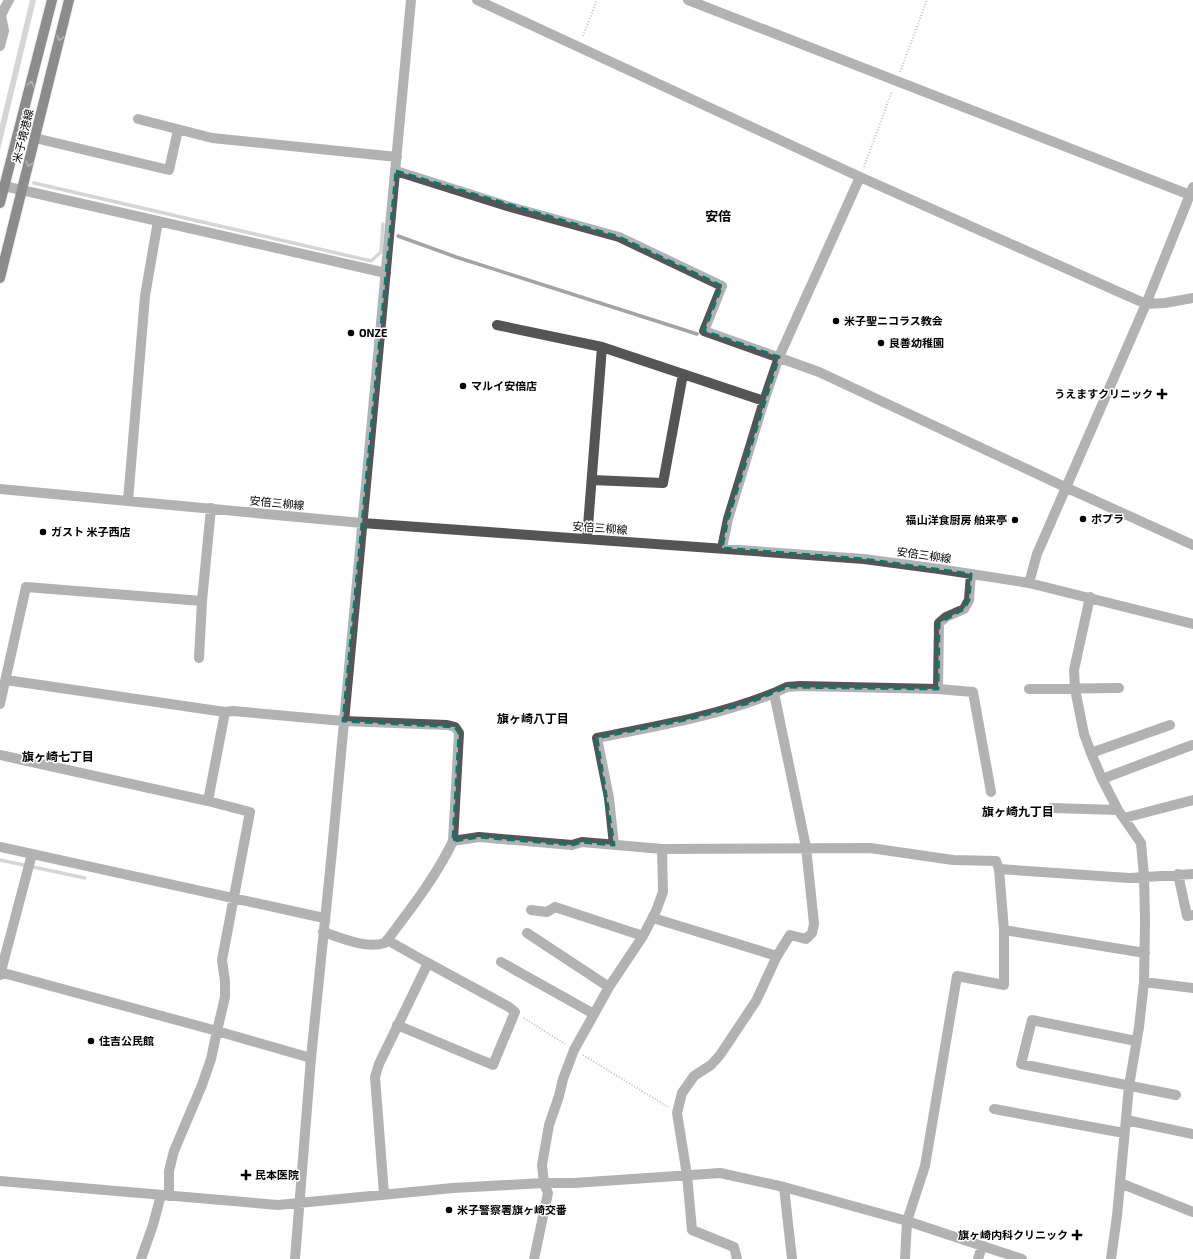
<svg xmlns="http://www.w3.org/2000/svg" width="1193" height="1259" font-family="'Exo 2','Noto Sans JP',sans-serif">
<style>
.water{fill:#a3a3a3}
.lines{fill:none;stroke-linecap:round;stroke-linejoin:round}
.stream{stroke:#a3a3a3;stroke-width:3.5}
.major-casing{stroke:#dbdbdb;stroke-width:12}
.path{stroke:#777;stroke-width:2;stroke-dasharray:1 2;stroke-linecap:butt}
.minor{stroke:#555;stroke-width:10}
.major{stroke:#000;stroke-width:10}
.oneway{stroke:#595959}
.marked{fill:none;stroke:#0f766e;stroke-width:3;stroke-dasharray:8 5;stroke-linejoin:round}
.poi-dot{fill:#000;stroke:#fff;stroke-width:1.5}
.labels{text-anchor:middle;stroke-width:3;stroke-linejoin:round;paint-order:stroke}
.street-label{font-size:11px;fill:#000;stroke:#fff}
.poi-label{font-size:11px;font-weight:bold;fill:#000;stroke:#fff;text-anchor:start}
.neighbourhood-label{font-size:12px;font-weight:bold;fill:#000;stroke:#fff}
.quarter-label{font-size:13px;font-weight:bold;fill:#000;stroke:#fff}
</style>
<rect width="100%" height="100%" fill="#fff"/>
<path class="water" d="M30,0H36L0,150V125Z"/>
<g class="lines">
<path class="stream" d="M34,183L371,261L381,252L383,224
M398,236L456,257L697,334
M0,860L85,878"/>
<defs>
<path id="major" d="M0,203L52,0
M0,278L69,0"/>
</defs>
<use href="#major" class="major-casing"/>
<path class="path" d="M583,36L597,0
M900,72L927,0
M864,167L892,91
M524,1018L565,1044
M583,1055L668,1107"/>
<path class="minor" d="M477,0L860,177L1146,304L1165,303L1193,298
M688,0L1193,196
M0,46L4,31L1,15L9,0
M138,119L212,138L397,157
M35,138L169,170L178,130
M396,171L507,206L619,237L722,286L704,331L819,372L1065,487L1193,545
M4,186L386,273
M497,325L602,347L764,401L779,357L860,177
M592,480L663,483L683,374
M0,489L362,523L864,559L939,569L1029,583L1193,624
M128,501L145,296L158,221
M587,539L602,347
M722,548L728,519L764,401
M1029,583L1037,554L1146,304L1193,187
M1090,597L1074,670L1075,689L1084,734L1091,753L1102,779L1118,810L1141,843L1144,876L1145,922L1144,982L1139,1027L1129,1086L1117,1216L1111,1259
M199,658L202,601
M6,680L225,712L208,801
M938,689L973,692L991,792
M1029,689L1119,688
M0,704L26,587L202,601L211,508
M225,712L233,711L343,721L447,725L455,727L459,733L453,841
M1091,753L1170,725
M0,755L208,801L250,812L222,960L225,981V997L217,1031L211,1059L202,1085L174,1151L169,1171V1196
M1102,779L1192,745
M1052,808L1118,810
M1124,818L1193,800
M614,845L609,798L597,738C657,726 717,716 774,693
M0,847L324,918
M662,849L870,848L953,860L996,861L999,869L1004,930V985L957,976L925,1166L907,1221L905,1259
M999,869L1129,878L1193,874
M1178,874L1187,916L1193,915
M531,910L547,912L555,907L643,936
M653,918L777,956
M1004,930L1145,953
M323,932C342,938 364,949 385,943C409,911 436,877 453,841L479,837L572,845L582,842L662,849L663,892L656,911L643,936L609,987L574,1050L563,1079L559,1096L549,1125L542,1165L544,1183L548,1193L534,1259
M527,933L609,987
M501,962L594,1014
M0,972L217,1031L311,1058
M0,975L32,854
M1144,982L1193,988
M397,1025L493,1065L515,1012L509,1007L428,963
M1136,1041L1032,1020L1021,1064L1176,1095
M994,1109L1124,1133
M1126,1120L1193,1134
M0,1181L278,1205L453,1188L544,1183H574L720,1173L784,1187L907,1221L1022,1259
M1120,1183L1193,1212
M784,1187L792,1259
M384,1194L375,1077L379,1064L428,963L387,940
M141,1259L153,1225L161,1195
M295,1259L311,1058L332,851L411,0
M737,1259L734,1247L692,1230L687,1175L677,1113L682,1093L694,1076L711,1065L720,1055L756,1001L777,956L790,935L806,939L812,933L814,924L806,847L774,693L787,687L800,686L938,689L939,623L946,617L964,609L969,600L971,574
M978,1259L982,1246"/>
<use href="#major" class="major"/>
</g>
<defs><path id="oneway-chevron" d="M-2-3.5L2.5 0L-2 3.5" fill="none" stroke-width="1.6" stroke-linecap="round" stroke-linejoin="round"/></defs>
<g class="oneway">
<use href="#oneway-chevron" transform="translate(60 38) rotate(104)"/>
<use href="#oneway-chevron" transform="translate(31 84) rotate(-76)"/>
<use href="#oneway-chevron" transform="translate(29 164) rotate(105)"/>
</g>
<path d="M0 0H1193V1259H0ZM396,171L619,237L722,286L704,331L779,357L728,519L722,548L864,559L971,574L969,600L964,609L939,623L938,689L787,687L749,703L690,719L597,738L614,845L582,842L572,845L479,837L453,841L459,733L455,727L343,721Z" fill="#fff" fill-opacity=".55" fill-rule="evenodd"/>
<path class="marked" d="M396,171L619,237L722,286L704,331L779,357L728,519L722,548L864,559L971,574L969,600L964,609L939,623L938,689L787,687L749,703L690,719L597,738L614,845L582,842L572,845L479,837L453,841L459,733L455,727L343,721Z"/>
<g class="poi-dot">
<circle cx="836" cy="321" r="4"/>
<circle cx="351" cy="333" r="4"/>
<circle cx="881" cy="343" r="4"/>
<circle cx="463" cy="386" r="4"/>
<path d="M1160 388h4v4h4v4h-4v4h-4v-4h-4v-4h4z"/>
<circle cx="1083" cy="519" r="4"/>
<circle cx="1015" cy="520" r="4"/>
<circle cx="43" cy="532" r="4"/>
<circle cx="91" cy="1041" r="4"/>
<path d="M244 1169h4v4h4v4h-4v4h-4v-4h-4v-4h4z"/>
<circle cx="449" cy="1210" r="4"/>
<path d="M1075 1229h4v4h4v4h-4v4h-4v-4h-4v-4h4z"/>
</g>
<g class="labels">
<g class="street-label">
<text transform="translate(23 136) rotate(-76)" y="4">米子境港線</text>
<text transform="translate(277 503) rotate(5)" y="4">安倍三柳線</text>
<text transform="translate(600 528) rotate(4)" y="4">安倍三柳線</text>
<text transform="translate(924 555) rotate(8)" y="4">安倍三柳線</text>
</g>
<g class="poi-label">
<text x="844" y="325">米子聖ニコラス教会</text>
<text x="359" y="337">ONZE</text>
<text x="889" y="347">良善幼稚園</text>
<text x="471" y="390">マルイ安倍店</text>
<text x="1153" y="398" text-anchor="end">うえますクリニック</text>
<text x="1091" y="523">ポプラ</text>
<text x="1007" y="524" text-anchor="end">福山洋食厨房 舶来亭</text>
<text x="51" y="536">ガスト 米子西店</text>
<text x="99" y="1045">住吉公民館</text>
<text x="255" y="1179">民本医院</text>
<text x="457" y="1214">米子警察署旗ヶ崎交番</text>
<text x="1068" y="1239" text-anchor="end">旗ヶ崎内科クリニック</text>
</g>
<g class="neighbourhood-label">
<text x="533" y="723">旗ヶ崎八丁目</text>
<text x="58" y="761">旗ヶ崎七丁目</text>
<text x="1018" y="816">旗ヶ崎九丁目</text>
</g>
<g class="quarter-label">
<text x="718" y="221">安倍</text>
</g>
</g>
</svg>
